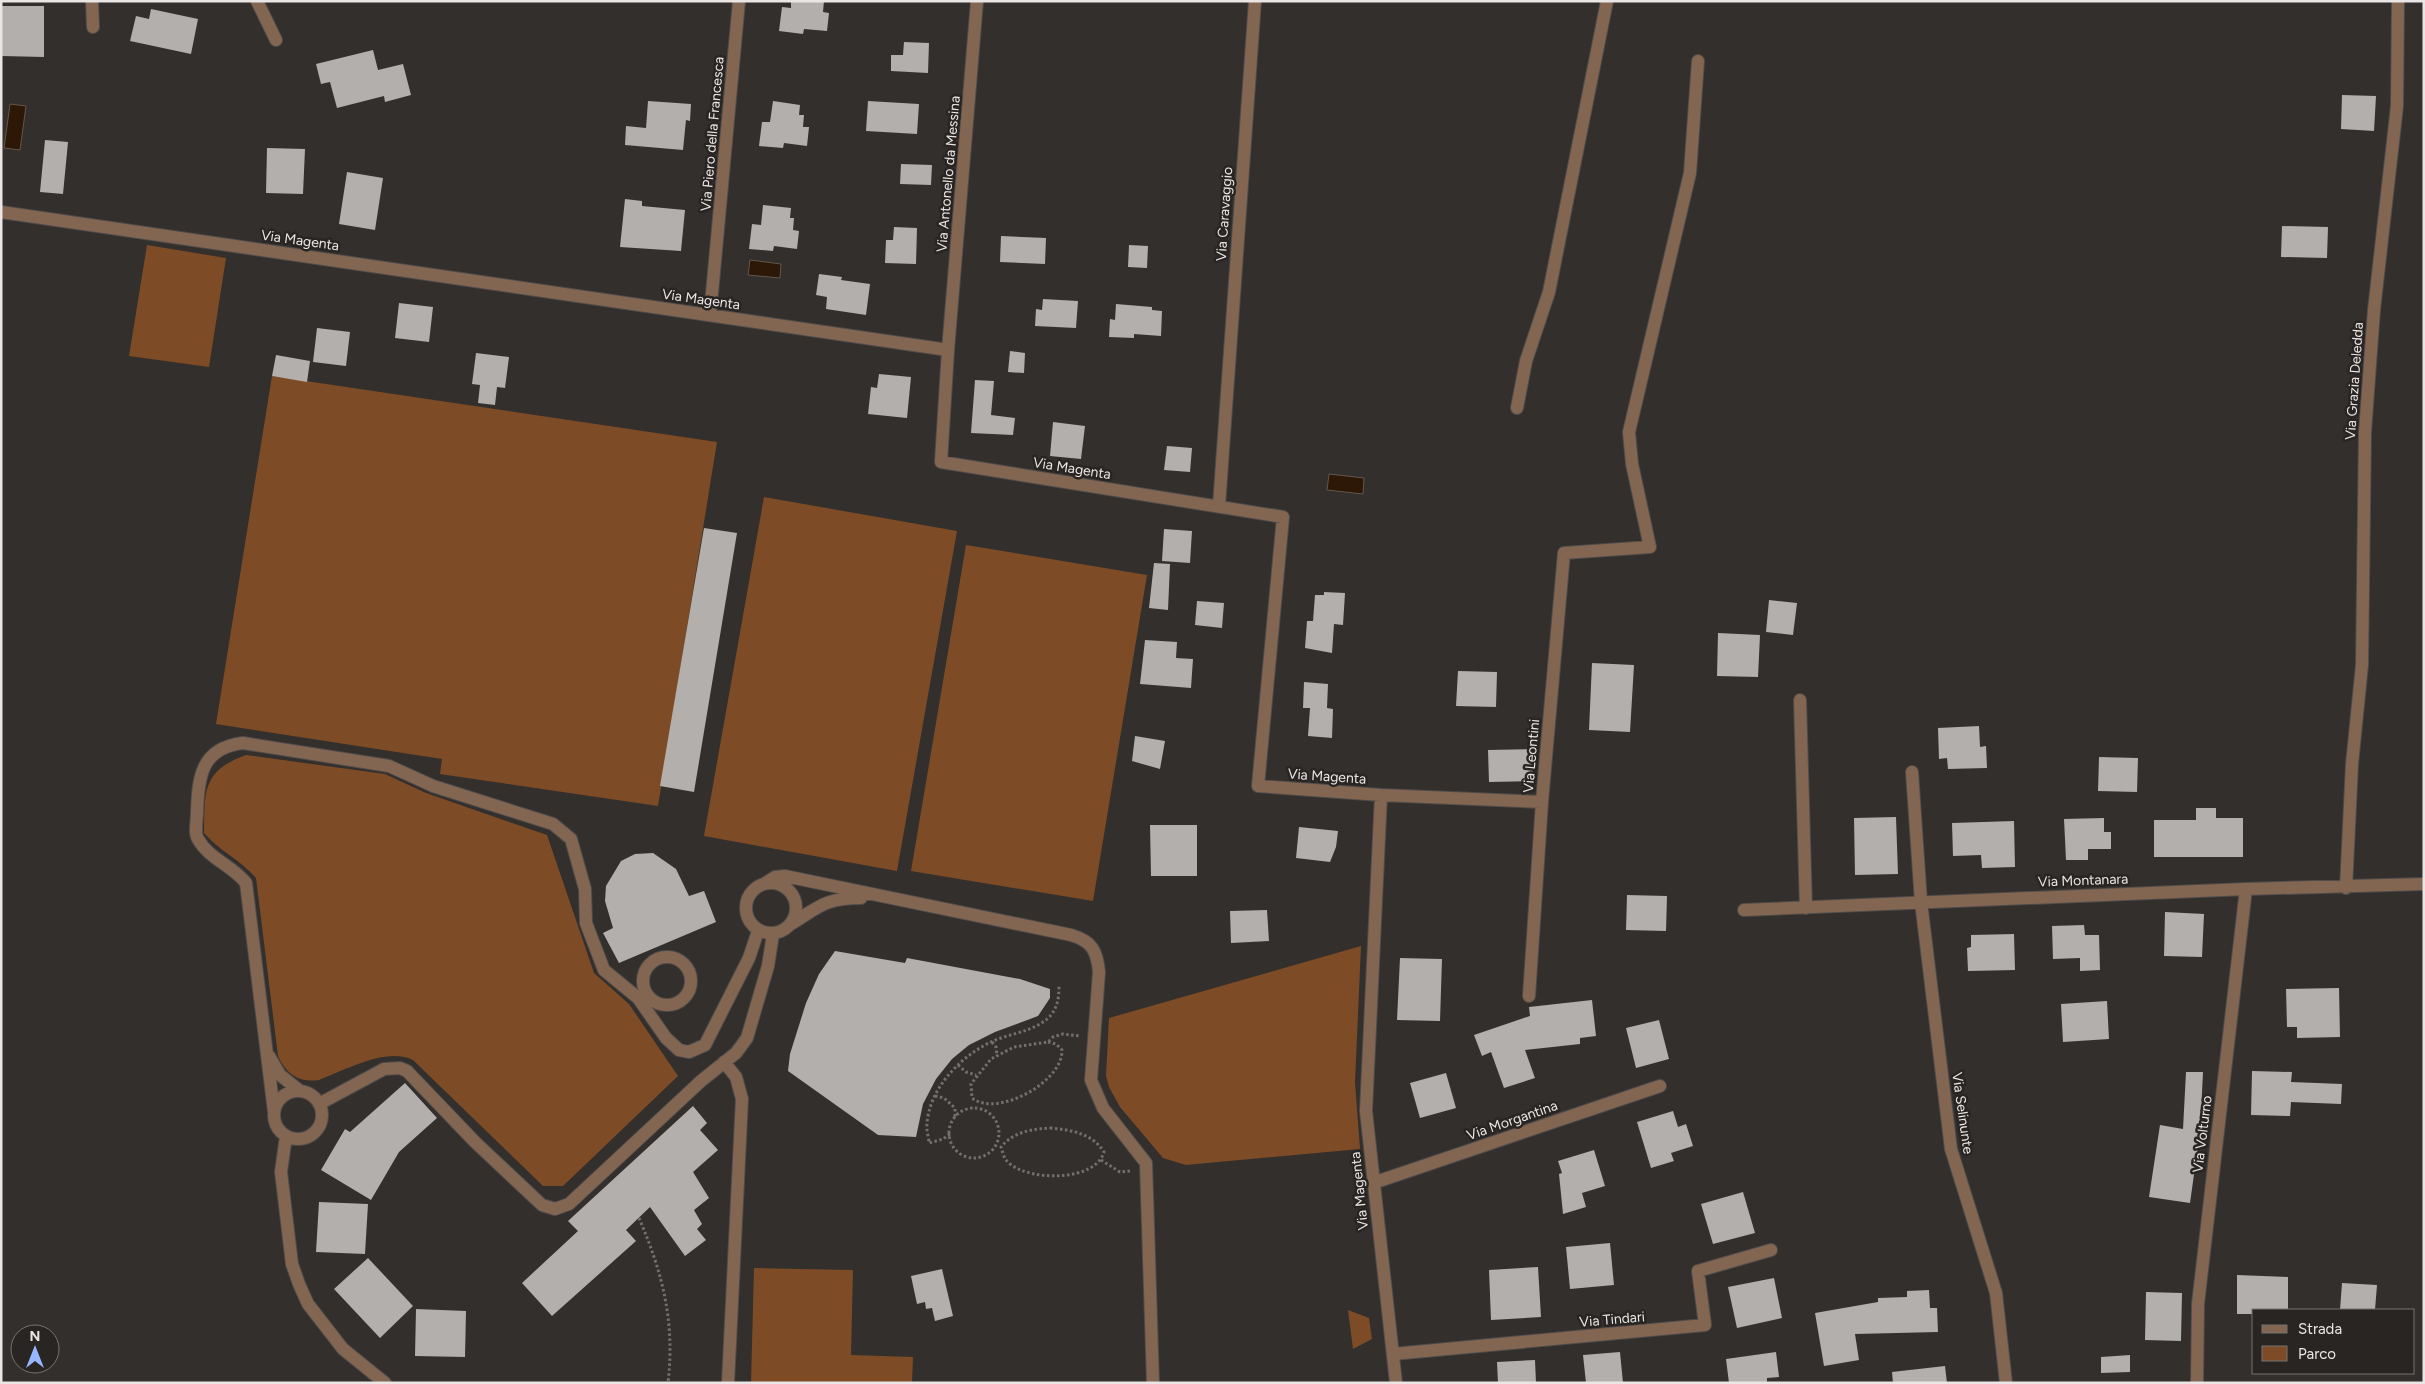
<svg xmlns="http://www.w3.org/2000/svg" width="2425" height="1384" font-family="Figtree,sans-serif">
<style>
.green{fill:#7d4c26}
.water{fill:#2d1808;stroke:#65564a}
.building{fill:#b3afac}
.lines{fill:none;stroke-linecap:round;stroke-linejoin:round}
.minor-casing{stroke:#504c4a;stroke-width:14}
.path{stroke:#736f6d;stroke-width:3;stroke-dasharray:2.5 2.5;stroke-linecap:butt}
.minor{stroke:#836651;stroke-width:12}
.labels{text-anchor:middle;stroke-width:5;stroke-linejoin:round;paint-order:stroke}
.street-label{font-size:14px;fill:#e9e6e5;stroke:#292523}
</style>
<rect width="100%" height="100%" fill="#332f2d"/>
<path class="green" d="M147,245L226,258L209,367L129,356Z
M272,376L717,442L658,806L440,774L442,759L216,724Z
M764,497L957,531L897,871L704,836Z
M966,545L1147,575L1093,901L911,871Z
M246,755L385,774L426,793L547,835L594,973L629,1004L678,1076L563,1186H543L413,1060C386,1047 346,1070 319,1080C299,1083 286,1074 278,1056L256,878C241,860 219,851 204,833C205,793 201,771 246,755Z
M1361,946L1355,1082L1360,1149L1186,1165L1163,1158L1120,1107L1109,1087L1106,1076L1109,1018Z
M754,1268L853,1270L851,1355L913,1357L912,1383H751Z
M1348,1310L1369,1318L1372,1339L1353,1349Z"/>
<path class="water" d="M10,104L26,106L20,150L4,148Z
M750,260L781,264L780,278L748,275Z
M1329,474L1364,478L1363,494L1327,490Z"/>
<path class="building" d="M791,1H824L823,12L829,13L827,31L804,29L803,34L779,31L782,7L791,8Z
M1,6H44V57L1,56Z
M151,9L198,19L191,54L130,41L136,16L149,19Z
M904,42L929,43L928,73L891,71V55H903Z
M373,50L378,70L403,64L411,95L385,102L384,96L337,108L330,82L321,84L316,64Z
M2342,95L2376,96L2374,131L2341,129Z
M648,101L691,104L690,121L686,120L683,150L625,145L626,126L646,128Z
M773,101L800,105L799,115H804L803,127H809L807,146L784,143L783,148L759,146L762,122H770Z
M868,101L919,104L917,134L866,131Z
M45,140L68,142L63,194L40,192Z
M267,148L305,149L303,194L266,193Z
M901,164L932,165L931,185L900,184Z
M347,172L383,178L375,230L339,224Z
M625,199L642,201V206L685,210L681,251L620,247Z
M763,205L791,208L790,218H794L793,230L799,231L797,249L774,246L773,251L749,249L752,224L761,225Z
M2282,226L2328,227L2327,258L2281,257Z
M894,227L917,228L916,264L885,263L886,240H893Z
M1001,236L1046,238L1045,264L1000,262Z
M1129,245L1148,246L1147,268L1128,267Z
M819,274L842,277L841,280L870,284L866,315L826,309L827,297L816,295Z
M1043,299L1078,301L1076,328L1035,326L1036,309L1042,310Z
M399,303L433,307L429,342L395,338Z
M1116,304L1152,307V310L1162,311L1161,336L1134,334V338L1109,337L1110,319L1115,320Z
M317,328L350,332L346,366L313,362Z
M1010,351L1025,353L1024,373L1008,372Z
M476,353L509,357L505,388L497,387L495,405L478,403L480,385L472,384Z
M276,355L310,361L307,382L272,376Z
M879,374L911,377L907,418L868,414L871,387L877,388Z
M975,380L994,381L991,415L1015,418L1013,435L971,433Z
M1053,422L1085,426L1081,459L1050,456Z
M1167,446L1192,448L1190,472L1164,470Z
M704,528L737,533L694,792L660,786Z
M1164,529L1192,531L1190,563L1162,561Z
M1154,563L1170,564L1168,610L1149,608Z
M1324,592L1345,593L1343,625L1334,624L1332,653L1305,648L1307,621H1313L1315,595H1324Z
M1769,600L1797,603L1793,635L1766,632Z
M1197,601L1224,603L1222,628L1195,625Z
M1718,633L1760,635L1758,677L1717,676Z
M1145,640L1177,642L1176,658L1193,659L1191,688L1140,684Z
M1592,663L1634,665L1630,732L1589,730Z
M1458,671L1497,672L1496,707L1456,706Z
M1304,682L1328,684L1327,708L1333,709L1332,738L1308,736L1310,708H1303Z
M1979,726L1980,747L1986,746L1987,768L1948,769L1947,758L1939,759L1938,728Z
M1135,736L1165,741L1160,769L1132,761Z
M1532,749L1533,781L1489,782L1488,750Z
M2099,757L2138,758L2137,792L2098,791Z
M2196,808H2216V818H2243V857H2154V820H2196Z
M1896,817L1898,874L1855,875L1854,818Z
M2104,818V832H2111V849H2088V860H2066L2064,819Z
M2014,821L2015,867L1982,868L1981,855L1953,856L1952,823Z
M1150,825H1197V876H1151Z
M1299,827L1338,831L1336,847L1330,862L1296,858Z
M653,853L676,869L689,896L704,891L716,922L619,963L603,933L613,928L605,901L606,886L621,861L635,854Z
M1627,895L1667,896L1666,931L1626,930Z
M1267,910L1269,941L1231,943L1230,911Z
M2165,912L2204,914L2202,957L2164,956Z
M2084,925L2085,935H2099L2100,970L2080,971V958L2053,959L2052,926Z
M2014,934L2015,970L1968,971L1967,948L1971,947V935Z
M835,951L905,963L907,958L1020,979L1050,989V998L1038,1016L995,1032L969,1045L952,1059L936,1079L923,1104L916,1137L878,1135L788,1071L790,1054L806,1003L819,974Z
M1400,958L1442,959L1440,1021L1397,1020Z
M2339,988L2340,1037L2297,1038V1027H2287L2286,989Z
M1592,1000L1596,1036L1580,1038V1044L1525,1050L1535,1078L1504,1088L1491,1052L1482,1056L1474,1035L1530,1016L1529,1007Z
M2107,1001L2109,1039L2063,1042L2061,1004Z
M1659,1020L1669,1059L1636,1068L1626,1028Z
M2252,1071L2292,1072L2291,1082L2342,1084L2341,1104L2291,1102L2290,1116L2251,1115Z
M2186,1072H2203L2200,1132L2190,1203L2149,1197L2160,1125L2183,1129Z
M1446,1073L1456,1108L1420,1118L1410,1083Z
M405,1083L437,1118L399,1152L371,1200L321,1170L345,1129L350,1132Z
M693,1106L707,1123L700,1130L718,1150L693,1172L709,1198L694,1210L702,1224L697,1229L706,1240L685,1256L650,1207L626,1230L636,1241L552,1316L522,1283L578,1231L568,1221Z
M1673,1111L1678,1127L1686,1124L1693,1146L1671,1153L1674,1161L1651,1168L1637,1122Z
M1594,1150L1605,1186L1582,1193L1586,1207L1563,1214L1559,1174L1562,1173L1558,1161Z
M1743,1192L1755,1233L1713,1244L1701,1204Z
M319,1202L368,1204L365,1254L316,1252Z
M1610,1243L1614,1285L1570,1289L1566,1247Z
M368,1258L413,1306L380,1338L334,1289Z
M1538,1267L1541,1317L1491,1320L1489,1270Z
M942,1269L953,1316L935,1321L932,1308L926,1309L925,1302L917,1304L911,1276Z
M2237,1275L2288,1277V1310H2254V1314H2237Z
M1774,1278L1782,1318L1737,1328L1728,1287Z
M2342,1283L2377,1285L2375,1310H2340Z
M1929,1290L1930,1308H1937L1938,1332L1855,1334L1859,1360L1824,1366L1815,1313L1878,1302V1298L1907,1297V1291Z
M2146,1292L2182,1293L2181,1341L2145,1340Z
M416,1309L466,1311L465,1357L415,1356Z
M1620,1352L1623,1383H1586L1583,1355Z
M1776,1352L1779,1377L1767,1378V1383H1729L1726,1359Z
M2130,1355V1372L2101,1373V1357Z
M1535,1360L1536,1383H1498L1497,1362Z
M1945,1366L1947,1383H1893L1892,1372Z"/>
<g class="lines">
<defs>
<path id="minor" d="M92,1L93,27
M257,1L276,40
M1,212L948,350L941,462L1283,517L1258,786L1381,795L1366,1111L1396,1383
M710,315L739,1
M948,350L977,1
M1517,408L1526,361L1549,292L1607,1
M1219,506L1255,1
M1800,700L1806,908
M1912,772L1921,902L1951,1149L1996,1293L2006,1383
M1381,795L1542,802L1564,553L1650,547L1632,464L1629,432L1690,173L1698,61
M746 908a25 25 0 1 1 50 0a25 25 0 1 1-50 0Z
M764,884L775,877L785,876L1071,935C1092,941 1097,951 1099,972L1091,1080L1103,1108L1146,1163L1153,1383
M2346,888L2352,764L2362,665L2365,432L2374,310L2397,106L2398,1
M1744,910L2246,889L2424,884
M791,924C819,907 825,898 861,898
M643 981a24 24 0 1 1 48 0a24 24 0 1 1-48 0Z
M1529,996L1542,802
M269,1056L280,1075L300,1091
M724,1062L736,1077L742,1099L728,1383
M274 1115a24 24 0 1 1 48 0a24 24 0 1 1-48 0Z
M319,1104L384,1069L400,1068L407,1071L475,1142L542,1205L555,1209L569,1204L701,1081L736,1053L747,1038L768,966L773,934
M274,1112L246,883C233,866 208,858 198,839C194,833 197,821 197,813C198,777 201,748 243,743L389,766L433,786L553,824L571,839L585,889L586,923L604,970L638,998L666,1038L679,1050L689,1052L705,1045L749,958L758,931
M286,1136L281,1172L292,1264L299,1284L308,1304L343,1349L385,1383
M1373,1183L1660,1086
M1393,1354L1705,1325L1698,1271L1771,1250
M2197,1383L2198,1304L2246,889"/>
</defs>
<use href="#minor" class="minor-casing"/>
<path class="path" d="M992,1042L996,1047L997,1056
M1048,1042L1056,1044L1062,1050C1063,1082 997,1118 972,1098L971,1084L991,1059L1014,1047L1048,1042L1053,1037L1063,1034L1080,1036
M958,1065L966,1072L976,1075
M935,1096L944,1098L955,1108V1117
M949 1133a25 25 0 1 1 50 0a25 25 0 1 1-50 0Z
M1050,1128C1071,1130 1092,1133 1104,1152C1095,1182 1031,1181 1010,1164C1004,1160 1003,1153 1001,1147C1013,1132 1032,1129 1050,1128Z
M950,1134L943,1139L929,1143C929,1138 926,1130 927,1124C929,1088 962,1055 993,1041C1009,1034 1029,1032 1043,1022C1057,1013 1059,1000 1059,985
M1101,1160L1120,1172L1130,1171
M639,1218C663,1274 675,1322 668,1383"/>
<use href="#minor" class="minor"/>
</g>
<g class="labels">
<g class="street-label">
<text transform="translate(712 134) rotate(-85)" y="5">Via Piero della Francesca</text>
<text transform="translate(948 174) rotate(-85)" y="5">Via Antonello da Messina</text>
<text transform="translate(1224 214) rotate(-86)" y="5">Via Caravaggio</text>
<text transform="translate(300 240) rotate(8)" y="5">Via Magenta</text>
<text transform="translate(701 299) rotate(8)" y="5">Via Magenta</text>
<text transform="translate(2354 381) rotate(-86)" y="5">Via Grazia Deledda</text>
<text transform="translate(1072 468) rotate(9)" y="5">Via Magenta</text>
<text transform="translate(1531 756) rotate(-85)" y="5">Via Leontini</text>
<text transform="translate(1327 776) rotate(4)" y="5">Via Magenta</text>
<text transform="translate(2083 880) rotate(-2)" y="5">Via Montanara</text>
<text transform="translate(1963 1113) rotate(82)" y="5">Via Selinunte</text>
<text transform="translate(1512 1120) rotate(-19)" y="5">Via Morgantina</text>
<text transform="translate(2202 1134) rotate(-83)" y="5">Via Volturno</text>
<text transform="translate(1359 1191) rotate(-96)" y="5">Via Magenta</text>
<text transform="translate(1612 1319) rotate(-5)" y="5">Via Tindari</text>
</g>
</g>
<rect width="2425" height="1384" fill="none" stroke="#e9e6e5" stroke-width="5"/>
<rect x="2252" y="1309" width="162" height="65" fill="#292523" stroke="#767271"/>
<rect x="2262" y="1325" width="25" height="8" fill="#836651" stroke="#767271"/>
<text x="2298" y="1334" font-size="15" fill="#e9e6e5">Strada</text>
<rect x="2262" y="1346" width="25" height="15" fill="#7d4c26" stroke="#767271"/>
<text x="2298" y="1359" font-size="15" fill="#e9e6e5">Parco</text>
<g transform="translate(35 1349)"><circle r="24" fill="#292523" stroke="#767271"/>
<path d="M0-4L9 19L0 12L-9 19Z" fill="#97b6fd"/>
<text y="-8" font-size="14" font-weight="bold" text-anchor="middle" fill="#e9e6e5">N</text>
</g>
</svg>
